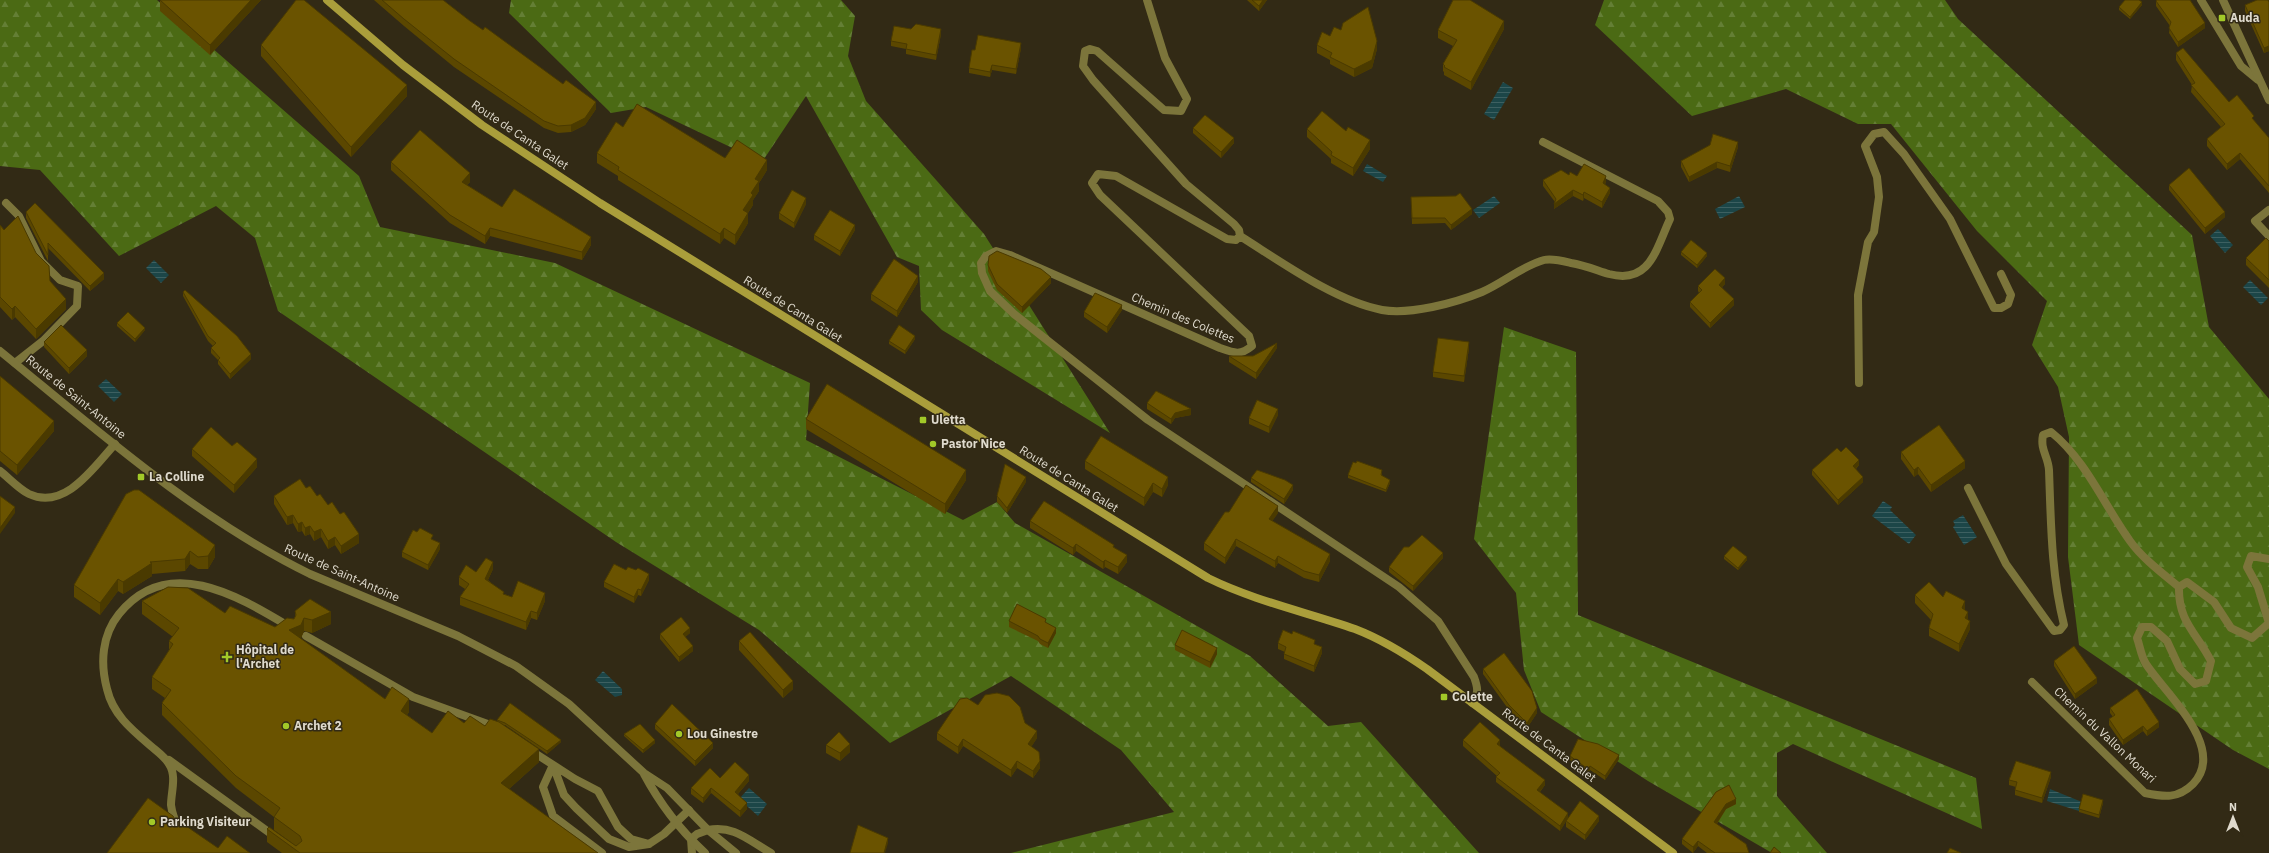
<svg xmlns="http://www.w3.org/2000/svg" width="2269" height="853" font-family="'IBM Plex Sans',sans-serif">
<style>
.forest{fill:url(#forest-firs)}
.water{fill:url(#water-rules)}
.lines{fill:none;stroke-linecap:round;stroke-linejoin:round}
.service{stroke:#7c753b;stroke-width:8}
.minor{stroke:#7c753b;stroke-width:8}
.tertiary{stroke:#7c753b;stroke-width:8}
.secondary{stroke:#aa9e3b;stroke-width:8}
.wall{fill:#5b4700}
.shaded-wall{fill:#4a3a00}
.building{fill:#6a5300;stroke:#4a3a00}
.poi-dot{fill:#a2c928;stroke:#322a15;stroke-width:1.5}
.labels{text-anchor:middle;stroke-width:3;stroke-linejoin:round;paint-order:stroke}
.poi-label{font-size:12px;font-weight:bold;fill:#dfdacd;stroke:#322a15;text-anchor:start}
.street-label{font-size:12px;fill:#dfdacd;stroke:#322a15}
</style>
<defs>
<pattern id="forest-firs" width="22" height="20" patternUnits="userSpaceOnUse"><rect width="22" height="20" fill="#4b6a14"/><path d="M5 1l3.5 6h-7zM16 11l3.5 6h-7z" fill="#647f35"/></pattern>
<pattern id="water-rules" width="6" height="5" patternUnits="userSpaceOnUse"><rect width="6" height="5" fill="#1c4648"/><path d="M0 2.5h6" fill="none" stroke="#3d6061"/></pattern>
</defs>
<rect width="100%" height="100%" fill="#322a15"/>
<path class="forest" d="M0,0H157L359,176L380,227L555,263L810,383L806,440L963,520L997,502L1015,523L1250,656L1328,726L1361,722L1479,853H1011L1174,812L1121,750L1011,676L890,743L759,630L616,542L278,311L255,238L216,206L119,256L40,170L0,166Z
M511,0H841L855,16L848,56L866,101L984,234L1110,433L942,330L921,310L919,266L897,257L806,96L762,162L646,107L611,113L509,13Z
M1604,0H1945L1958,19L2192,235L2209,327L2269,399V769L2233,750L2079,645L2068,557L2069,437L2058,387L2032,345L2047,301L1977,231L1891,124H1858L1786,89L1692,116L1595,25Z
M1504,327L1576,352L1578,615L1976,778L1982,829L1793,744L1777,753V796L1827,853H1772L1648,781L1541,712L1524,670L1516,593L1474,539Z"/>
<path class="water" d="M1503,82L1513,88L1494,120L1484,114Z
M1367,164L1387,176L1383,182L1363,171Z
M1494,196L1500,203L1479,218L1473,210Z
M1739,196L1745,207L1720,219L1715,209Z
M2218,229L2233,245L2225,253L2210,236Z
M154,260L169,275L161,283L146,268Z
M2250,280L2268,298L2261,305L2243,287Z
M106,379L122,394L114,402L98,386Z
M1883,501L1892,507L1890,510L1916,535L1909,544L1872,516Z
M1963,515L1977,537L1964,545L1953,527L1955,525L1953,521Z
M603,671L622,689V695L615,697L595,680Z
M749,788L767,804L758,816L739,799Z
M2050,789L2082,802L2079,811L2047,801Z"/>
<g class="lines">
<path class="service" d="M2201,0L2241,66L2258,80
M6,203L19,216L41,261L60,280L78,286L77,306L43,341L15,363
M2269,210L2255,221L2269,236
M0,471C9,478 19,489 29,494C65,511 94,467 115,444
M306,636L413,697L496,727
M530,750L575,779L598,791L618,827L631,839L649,844
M169,760L274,836
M553,765L564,795L576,808L609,839L629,847L649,844L664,834L689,810
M553,765L543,787L553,816L602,853
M179,828C175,821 172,813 171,805C171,792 177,776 169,764C165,757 158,752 152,747C132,730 113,715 107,689C100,663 102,635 119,614C168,553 238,596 290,627
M708,830C734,825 748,840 771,853
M691,839L692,853"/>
<path class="minor" d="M1147,0L1165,58L1187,99L1181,111L1164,110L1097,51L1090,49L1085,51L1083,66L1093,80L1186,184L1234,224L1239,230L1240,236L1236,240L1227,239L1116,176L1098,174L1092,183L1100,195L1249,336L1252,346C1240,356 1234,353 1220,348L1010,255L996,251L986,256L981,263L982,273L990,291L1014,314L1148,420L1399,587L1438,621L1474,677C1478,688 1479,693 1472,703
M1240,236C1280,261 1335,301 1382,310C1410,315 1455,303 1482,292C1503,283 1522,266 1544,260C1552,258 1563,261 1571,263C1584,265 1596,270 1609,274C1650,285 1656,249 1670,219L1668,212L1658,201L1543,142
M1859,383L1858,295L1868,242L1874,232L1879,197L1877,177L1865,146L1874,134L1884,132L1904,154L1950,219L1994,308H2001L2008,304L2011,295L2001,274
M1968,488L2006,564L2054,631L2060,630L2064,625C2051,573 2051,523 2049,470C2048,456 2040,450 2043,435L2051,432C2086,460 2104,505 2130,541C2142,558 2162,573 2179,587
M2032,682L2145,793C2164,797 2178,799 2193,784C2228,748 2164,692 2146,664C2141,656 2140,646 2137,638L2142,627H2151L2167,641L2180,669L2195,684L2206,681L2211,661C2197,633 2178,622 2179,587L2187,582L2214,602L2231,628L2252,638L2269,623L2258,587L2247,567L2251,556L2269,559
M691,839L697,834L708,830"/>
<path class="tertiary" d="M2223,0L2269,100
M0,351C98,431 196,518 310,574L458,636L516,666L569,704L644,773L667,788L708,830L736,853
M644,774C660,804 680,830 705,853"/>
<path class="secondary" d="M327,0L403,65L482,125L600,203L1208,578C1255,601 1306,612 1355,629C1381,639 1404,653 1427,669L1673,853"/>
</g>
<path class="wall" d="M160,0H261L210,55L160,11Z
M374,0H443L470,21L596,109L585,125L571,132L558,133L544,128L454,67L404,26Z
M1247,0H1267L1259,11Z
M2156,1L2205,28L2178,47L2169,33L2170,26L2156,6Z
M2269,2V51L2264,53L2245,11V5Z
M2142,5L2130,19L2119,10V7Z
M911,29L941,34L936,60L906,54V49L891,46V41Z
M1504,29L1471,90L1444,75V72L1443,71V64L1453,46L1438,38V30Z
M1330,36L1377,49L1372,68L1354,77L1330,64V60L1317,53V45Z
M261,45L407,96L351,157L261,56Z
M1021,48L1016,74L992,70L990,77L969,73V68L975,50Z
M2176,53L2229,102L2254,121L2269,138V193L2240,159L2227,170L2207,146V139L2221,127L2191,92L2192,85L2176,60Z
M623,127L767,170L759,183V191L753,200V205L748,213V223L735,245L724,238L720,244L618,180V176L597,163V153Z
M1193,128L1234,143L1221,158L1193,133Z
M1307,129L1346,131L1370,149L1353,176L1331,163V159L1307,137Z
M1738,147L1730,172L1717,168L1689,182L1681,167V161Z
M391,162L470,182L467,185L502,207L591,245L582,260L490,236L485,244L450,223L391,170Z
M1569,175L1606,181L1605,185L1610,193L1602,208L1584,198L1583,201L1573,196L1554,209L1555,202L1543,186V180Z
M2169,185L2225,217L2205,234L2169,190Z
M1411,197L1472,214L1451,230L1445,223L1412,224Z
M806,204L794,228L779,219V213Z
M26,212L104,279L90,291L48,248V261L26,218Z
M0,225L50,281L66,309L36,339L15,317L12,320L0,307Z
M855,230L840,256L814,240V235Z
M2269,241V288L2246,265V258Z
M1681,252L1707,256L1697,268L1681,255Z
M988,265L1051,283L1022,313L997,290L988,271Z
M918,282L897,317L871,300V294Z
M1725,284L1722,287L1734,305L1710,328L1690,307V302L1699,293L1698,291V286Z
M183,292L251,359L230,379L218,364V360L211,353V348L213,346L208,341L183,296Z
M1122,310L1107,333L1084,317V312Z
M117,323L145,330L135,342L117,326Z
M915,339L905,354L889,344V341Z
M44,342L87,356L69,374L44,347Z
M1277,348L1256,379L1229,362V356H1253Z
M1469,348L1464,382L1433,377V372Z
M0,376L54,431L17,475L0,461Z
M1147,403L1191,415L1175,418L1171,424L1147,409Z
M1278,415L1269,433L1249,424V418Z
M806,419L966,480L945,514L806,429Z
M232,446L257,467L234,493L192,456V449Z
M1841,452L1859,465L1856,469L1863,482L1838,505L1812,475V470Z
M1901,452L1965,468L1931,492L1918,474L1914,477L1901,459Z
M1085,461L1168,485L1162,497L1153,492L1144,506L1085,469Z
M1382,473V476L1390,483L1386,492L1348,478V475Z
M1251,478L1293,490L1284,504L1251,482Z
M1026,482L1007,513L997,502V496Z
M306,488L328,505L359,543L341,554L335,545L328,549L321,537L314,541L310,534L305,536L302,531L298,532L293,523L287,525L274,504V496Z
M126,494L215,557L208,569H198L190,564L185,571L152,574V576L123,594L118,591L100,615L74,597V585Z
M1278,513L1272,521L1330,561L1319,582L1304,578L1278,563L1275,568L1236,546L1225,564L1204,550V543Z
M1030,521L1114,547L1127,562L1118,574L1105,567L1103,569L1076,551L1073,555L1030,528Z
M433,540L440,549L428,570L402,557V552Z
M1724,556L1747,560L1738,570L1724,559Z
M1443,558L1413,591L1389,572V567Z
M493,569L488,580L504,594L512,597L545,601L537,620L531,618L526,630L460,605V597L465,589L459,585V577L476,572Z
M649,580L641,596L638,595L634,603L604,587V582Z
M1915,595L1943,597L1965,610L1968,620L1970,629L1959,652L1929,636V628L1931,620L1915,603Z
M142,601L225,613L275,627L294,619L295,617V611L331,624L312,633L304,631L301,638H300L385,699L409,712L407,715L432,733L464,723L485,726L497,722V720L561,742L547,754L505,725H503L539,762L509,789L598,853H282L267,842V829L296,846L274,830V817L236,788L162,715V703L165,698L152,689V677L169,651V641L173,637L142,614Z
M1009,621L1056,633L1048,648L1040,644L1038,641L1009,627Z
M690,633L685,637L693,651L679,662L660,639V634Z
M739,641L793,689L783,698L739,650Z
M1278,643L1315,644L1322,653L1314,672L1284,659V654L1285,652L1278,649Z
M1175,645L1217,654L1210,668L1175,650Z
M2054,661L2097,683L2075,699L2054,666Z
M1483,669L1537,713L1527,728L1509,710L1483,674Z
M978,705L1025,723L1037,738L1031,747L1040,768L1033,778L1017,768L1011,777L963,746L958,754L937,740V733Z
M2110,708L2159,727L2147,736L2143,731L2123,745L2109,725V719L2113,717L2110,713Z
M655,724L713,748L695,766L655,729Z
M624,734L655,743L643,753L624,736Z
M1463,740L1500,745V746L1545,785L1540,792L1568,818L1560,831L1496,782V777L1497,776L1463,746Z
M826,745L850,752L840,761L826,753Z
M1570,756L1619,759L1605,780L1590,770L1588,773L1570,760Z
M2051,777L2042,803L2015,795V790L2016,787L2009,785V780Z
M720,778L749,781L738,794L747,809L740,817L711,793L703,803L691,794V788Z
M1716,792L1736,804L1726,809L1717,824L1749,853H1707L1698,846L1693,853L1682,844V839Z
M2103,803L2099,818L2079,812V809Z
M1566,821H1599L1585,840L1566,827Z"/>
<path class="shaded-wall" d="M251,0H261L210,55V45Z
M1263,0H1267L1259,11V6Z
M2142,2V5L2130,19V17Z
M1504,21V29L1471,90V82Z
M2205,23V28L2178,47V42Z
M941,29V34L936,60V55Z
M1377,41V49L1372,68L1354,77V69Z
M1021,43V48L1016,74V69Z
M2269,46V51L2264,53V48Z
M992,65V70L990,77V72Z
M407,85V96L351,157V147Z
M596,102V109L585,125L571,132V125Z
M1234,138V143L1221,158V152Z
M1370,140V149L1353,176V168Z
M1738,142V147L1730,172V166Z
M2240,153V159L2227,170V164Z
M767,160V170L759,183V191L753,200V205L743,220V210L751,193L755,179Z
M1717,162V168L1689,182V177Z
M470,173V182L462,190V182Z
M1606,176V181L1603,189V183Z
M1610,188V193L1602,208V202Z
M1573,190V196L1554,209V204Z
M1584,192V198L1583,201V195Z
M806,198V204L794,228V223Z
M1472,209V214L1451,230V225Z
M2225,212V217L2205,234V228Z
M748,213V223L735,245V235Z
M855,225V230L840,256V251Z
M490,228V236L485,244V236Z
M724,228V238L720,244V234Z
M591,237V245L582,260V252Z
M1707,253V256L1697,268V265Z
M104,273V279L90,291V286Z
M918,276V282L897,317V311Z
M1051,277V283L1022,313V307Z
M1725,278V284L1719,290V285Z
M66,299V309L36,339V329Z
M1734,299V305L1710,328V323Z
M1122,305V310L1107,333V327Z
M15,306V317L12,320V309Z
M145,328V330L135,342V339Z
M915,336V339L905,354V351Z
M1469,342V348L1464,382V376Z
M1277,343V348L1256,379V373Z
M87,350V356L69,374V368Z
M251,354V359L230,379V374Z
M1191,409V415L1175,418L1171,424V419L1175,413Z
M1278,409V415L1269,433V427Z
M54,421V431L17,475V465Z
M257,459V467L234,493V485Z
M1859,460V465L1853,471V466Z
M1965,461V468L1931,492V485Z
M1918,467V474L1914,477V470Z
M966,470V480L945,514V504Z
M1026,477V482L1007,513V508Z
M1168,477V485L1162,497V489Z
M1863,477V482L1838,505V500Z
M1390,480V483L1386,492V490Z
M1153,483V492L1144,506V498Z
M1293,485V490L1284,504V499Z
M1278,506V513L1269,526V519Z
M15,507V513L0,534V528Z
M293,515V523L287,525V517Z
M302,522V531L298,532V524Z
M310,526V534L305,536V528Z
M321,529V537L314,541V532Z
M359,534V543L341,554V546Z
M335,537V545L328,549V541Z
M1236,539V546L1225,564V558Z
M440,543V549L428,570V565Z
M1076,544V551L1073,555V548Z
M215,545V557L208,569V556Z
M190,551V564L185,571V559Z
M1443,553V558L1413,591V586Z
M1330,554V561L1319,582V575Z
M1127,555V562L1118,574V567Z
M1278,556V563L1275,568V561Z
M1747,557V560L1738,570V568Z
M1105,560V567L1103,569V562Z
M493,562V569L485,586V579Z
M152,563V576L123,594V582Z
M649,574V580L641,596V590Z
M118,579V591L100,615V603Z
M638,589V595L634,603V597Z
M545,593V601L537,620V613Z
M1965,601V609L1962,616V608Z
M531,611V618L526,630V622Z
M331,612V624L312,633V620Z
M1968,612V620L1965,626V618Z
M304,618V631L301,638L289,643V630Z
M1970,621V629L1959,652V644Z
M690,628V633L683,639V634Z
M1056,628V633L1048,648V643Z
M693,646V651L679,662V657Z
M1322,647V653L1314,672V666Z
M1217,648V654L1210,668V662Z
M2097,678V683L2075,699V694Z
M793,681V689L783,698V690Z
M409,699V712L401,723V711Z
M1537,708V713L1527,728V723Z
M2159,722V727L2147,736V731Z
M2143,726V731L2123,745V740Z
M1037,731V738L1028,752V744Z
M963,739V746L958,754V747Z
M561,740V742L547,754V751Z
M655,740V743L643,753V750Z
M1500,740V745L1497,749V744Z
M713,743V748L695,766V761Z
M850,744V752L840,761V753Z
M539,749V762L501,796V783Z
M1619,755V759L1605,780V776Z
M1017,761V768L1011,777V770Z
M1040,761V768L1033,778V771Z
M1590,766V770L1588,773V769Z
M2051,772V777L2042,803V798Z
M749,775V781L735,797V792Z
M1545,780V785L1537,795V790Z
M711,788V793L703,803V798Z
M1736,799V804L1726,809L1714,828V822L1726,804Z
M2103,800V803L2099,818V815Z
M747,803V809L740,817V811Z
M1568,813V818L1560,831V826Z
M1599,816V821L1585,840V835Z
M888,838V843L885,853H884Z
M1698,841V846L1693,853V847Z"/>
<path class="building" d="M160,0H251L210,45Z
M296,0H304L407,85L351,147L261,45Z
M382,0H443L470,21L483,30L485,27L563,84L566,80L596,102L585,118L571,125L558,126L544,121L454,59L404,19Z
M1252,0H1263L1259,6Z
M1453,0H1470L1504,21L1471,82L1444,67L1445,66L1443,64L1457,40L1438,30Z
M2125,0H2139L2142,2L2130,17L2119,7Z
M2157,0H2190L2205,23L2178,42L2169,28L2171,22L2156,1Z
M2257,0H2268L2269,2V46L2264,48L2245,5Z
M1368,7L1377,41L1372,60L1354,69L1330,57L1332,53L1317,45L1322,32L1330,36L1334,27L1341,30L1343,23Z
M916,24L941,29L936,55L906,49L907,44L891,41L894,26L911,29Z
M978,35L1021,43L1016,69L992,65L990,72L969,68L972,50H975Z
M2183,48L2229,102L2237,95L2254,116L2252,118L2269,138V186L2240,153L2227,164L2207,139L2225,124L2191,85L2195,83L2176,53Z
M637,104L725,158L737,140L767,160L755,179L759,181L751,193L753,195L743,210L748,213L735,235L724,228L720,234L618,170L619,167L597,153L616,122L623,127Z
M1322,111L1346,131L1348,127L1370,140L1353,168L1331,155L1332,152L1307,129Z
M1205,115L1234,138L1221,152L1193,128Z
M420,130L470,173L462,182L502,207L514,189L591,237L582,252L490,228L485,236L450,215L391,162Z
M1713,134L1738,142L1730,166L1717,162L1689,177L1681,161L1710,145Z
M1584,164L1606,176L1603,183L1610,188L1602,202L1584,192L1583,195L1573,190L1554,204L1556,199L1543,180L1561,170L1569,175L1570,172L1577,176Z
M2189,168L2225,212L2205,228L2169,185Z
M792,190L806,198L794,223L779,213Z
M1460,193L1472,209L1451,225L1445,218H1412L1411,197L1456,196Z
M35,203L104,273L90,286L48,243V255L26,212Z
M830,210L855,225L840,251L814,235Z
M18,216L36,253L49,266L50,281L66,299L36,329L15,306L12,309L0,297V225L4,230Z
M2266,238L2269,241V280L2246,258Z
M1691,240L1707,253L1697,265L1681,252Z
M997,251L1041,269L1051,277L1022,307L997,284L988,265L989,256Z
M894,259L918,276L897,311L871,294Z
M1715,269L1725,278L1719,285L1734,299L1710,323L1690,302L1702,290L1698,286Z
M185,290L237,336L251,354L230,374L218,360L220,358L211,348L216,343L208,336L183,292Z
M1095,293L1122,305L1107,327L1084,312Z
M128,312L145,328L135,339L117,323Z
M61,325L87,350L69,368L44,342Z
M899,325L915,336L905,351L889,341Z
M1438,338L1469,342L1464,376L1433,372Z
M1277,343L1256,373L1229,356H1253Z
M0,376L54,421L17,465L0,451Z
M827,384L966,470L945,504L806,419Z
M1156,391L1191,409L1175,413L1171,419L1147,403Z
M1257,400L1278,409L1269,427L1249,418Z
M1939,425L1965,461L1931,485L1918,467L1914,470L1901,452Z
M211,427L232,446L237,442L257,459L234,485L192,449Z
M1101,436L1168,477L1162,489L1153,483L1144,498L1085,461Z
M1846,447L1859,460L1853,466L1863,477L1838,500L1812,470L1837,448L1841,452Z
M1357,461L1382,470L1381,475L1390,480L1386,490L1348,475L1353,462L1356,463Z
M1005,464L1026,477L1007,508L997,496Z
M1257,470L1285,480L1293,485L1284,499L1251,478Z
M300,479L306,488L310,486L317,496L320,494L328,505L332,502L340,514L344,512L359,534L341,546L335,537L328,541L321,529L314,532L310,526L305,528L302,522L298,524L293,515L287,517L274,496Z
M1246,485L1278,506L1269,519L1330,554L1319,575L1304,571L1278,556L1275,561L1236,539L1225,558L1204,543L1225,512H1229Z
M134,490H139L215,545L208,556L198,557L190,551L185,559L150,562L152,563L123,582L118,579L100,603L74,585L126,494Z
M0,496L15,507L0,528Z
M1044,501L1114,545L1113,547L1127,555L1118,567L1105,560L1103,562L1076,544L1073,548L1030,521Z
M420,528L433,535L431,539L440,543L428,565L402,552L413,530L417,532Z
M1422,535L1443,553L1413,586L1389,567L1404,547H1409Z
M1733,546L1747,557L1738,568L1724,556Z
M486,558L493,562L485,579L504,592L503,594L512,597L518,581L545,593L537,613L531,611L526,622L460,597L469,584L459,577L466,565L476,572Z
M614,564L626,570L628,567L636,570L638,568L649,574L641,590L638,589L634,597L604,582Z
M1929,582L1943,597L1946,591L1965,601L1962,608L1968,612L1965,618L1970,621L1959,644L1929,628L1933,614L1915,595Z
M168,587L188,588L225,613L230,606L275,627L287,618L294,619L296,615L295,611L310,599L331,612L312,620L304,618L301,625L289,630L385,699L392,687L409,699L401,711L432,733L448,711L464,723L470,716L485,726L490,719L499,722L539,749L501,783L598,853H300L267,829L269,827L296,846L302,841L300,836L274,817L280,808L236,776L162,703L171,690L152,677L173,644L169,641L179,628L142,601Z
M1017,604L1046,619L1045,622L1056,628L1048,643L1040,639L1038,636L1009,621Z
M681,617L690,628L683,634L693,646L679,657L660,634Z
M1182,630L1217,648L1210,662L1175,645Z
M1283,630L1292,634L1293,631L1315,640L1314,644L1322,647L1314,666L1284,654L1286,647L1278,643Z
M750,632L793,681L783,690L739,641Z
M2074,646L2097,678L2075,694L2054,661Z
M1504,653L1532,691L1537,708L1527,723L1509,705L1483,669Z
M2137,689L2159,722L2147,731L2143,726L2123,740L2109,719L2115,715L2110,708Z
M997,693L1009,696L1020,707L1025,723L1037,731L1028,744L1039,752L1040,761L1033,771L1017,761L1011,770L963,739L958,747L937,733L960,699L967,698L978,705L985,695Z
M510,703L561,740L547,751L505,723L497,720Z
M672,704L713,743L695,761L655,724Z
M1480,722L1500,740L1497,744L1545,780L1537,790L1568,813L1560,826L1496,777L1500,773L1463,740Z
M640,724L655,740L643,750L624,734Z
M839,732L850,744L840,753L826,745Z
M1578,739L1598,744L1619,755L1605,776L1590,766L1588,769L1570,756Z
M2016,761L2051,772L2042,798L2015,790L2017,782L2009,780Z
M735,762L749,775L735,792L747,803L740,811L711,788L703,798L691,788L710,768L720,778Z
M1729,785L1736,799L1726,804L1714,822L1746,844L1749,853H1715L1698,841L1693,847L1682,839L1716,792Z
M2083,794L2103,800L2099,815L2079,809Z
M148,798L173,816L179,827L186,826L218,848L227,836L250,853H107Z
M1580,801L1599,816L1585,835L1566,821Z
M858,825L888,838L884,853H850Z
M1774,847L1781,853H1770Z
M1950,848L1961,853H1947Z"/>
<g class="poi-dot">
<rect x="2218" y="14" width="8" height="8" rx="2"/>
<rect x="919" y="416" width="8" height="8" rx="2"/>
<circle cx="933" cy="444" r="4"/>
<rect x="137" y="473" width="8" height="8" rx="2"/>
<path d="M225 651h4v4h4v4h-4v4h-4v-4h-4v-4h4z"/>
<rect x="1440" y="693" width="8" height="8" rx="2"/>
<circle cx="286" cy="726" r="4"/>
<circle cx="679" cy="734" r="4"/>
<circle cx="152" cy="822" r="4"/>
</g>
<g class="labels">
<g class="poi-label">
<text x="2230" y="22">Auda</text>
<text x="931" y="424">Uletta</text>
<text x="941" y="448">Pastor Nice</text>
<text x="149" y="481">La Colline</text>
<text x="236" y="654">Hôpital de<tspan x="236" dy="14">l'Archet</tspan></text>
<text x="1452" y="701">Colette</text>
<text x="294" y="730">Archet 2</text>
<text x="687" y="738">Lou Ginestre</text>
<text x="160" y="826">Parking Visiteur</text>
</g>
<g class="street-label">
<text transform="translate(520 135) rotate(34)" y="4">Route de Canta Galet</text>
<text transform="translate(793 309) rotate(32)" y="4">Route de Canta Galet</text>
<text transform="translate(1183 318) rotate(23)" y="4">Chemin des Colettes</text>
<text transform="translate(76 397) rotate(39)" y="4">Route de Saint-Antoine</text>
<text transform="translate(1069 479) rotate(32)" y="4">Route de Canta Galet</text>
<text transform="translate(342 573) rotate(24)" y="4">Route de Saint-Antoine</text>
<text transform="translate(2105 735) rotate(43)" y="4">Chemin du Vallon Monari</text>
<text transform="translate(1549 745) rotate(37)" y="4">Route de Canta Galet</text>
</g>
</g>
<g transform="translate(2233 817)" stroke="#322a15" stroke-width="3" paint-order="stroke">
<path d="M0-3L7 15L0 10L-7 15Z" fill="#dfdacd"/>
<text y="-6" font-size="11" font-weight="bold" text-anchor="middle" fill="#dfdacd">N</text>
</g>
</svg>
